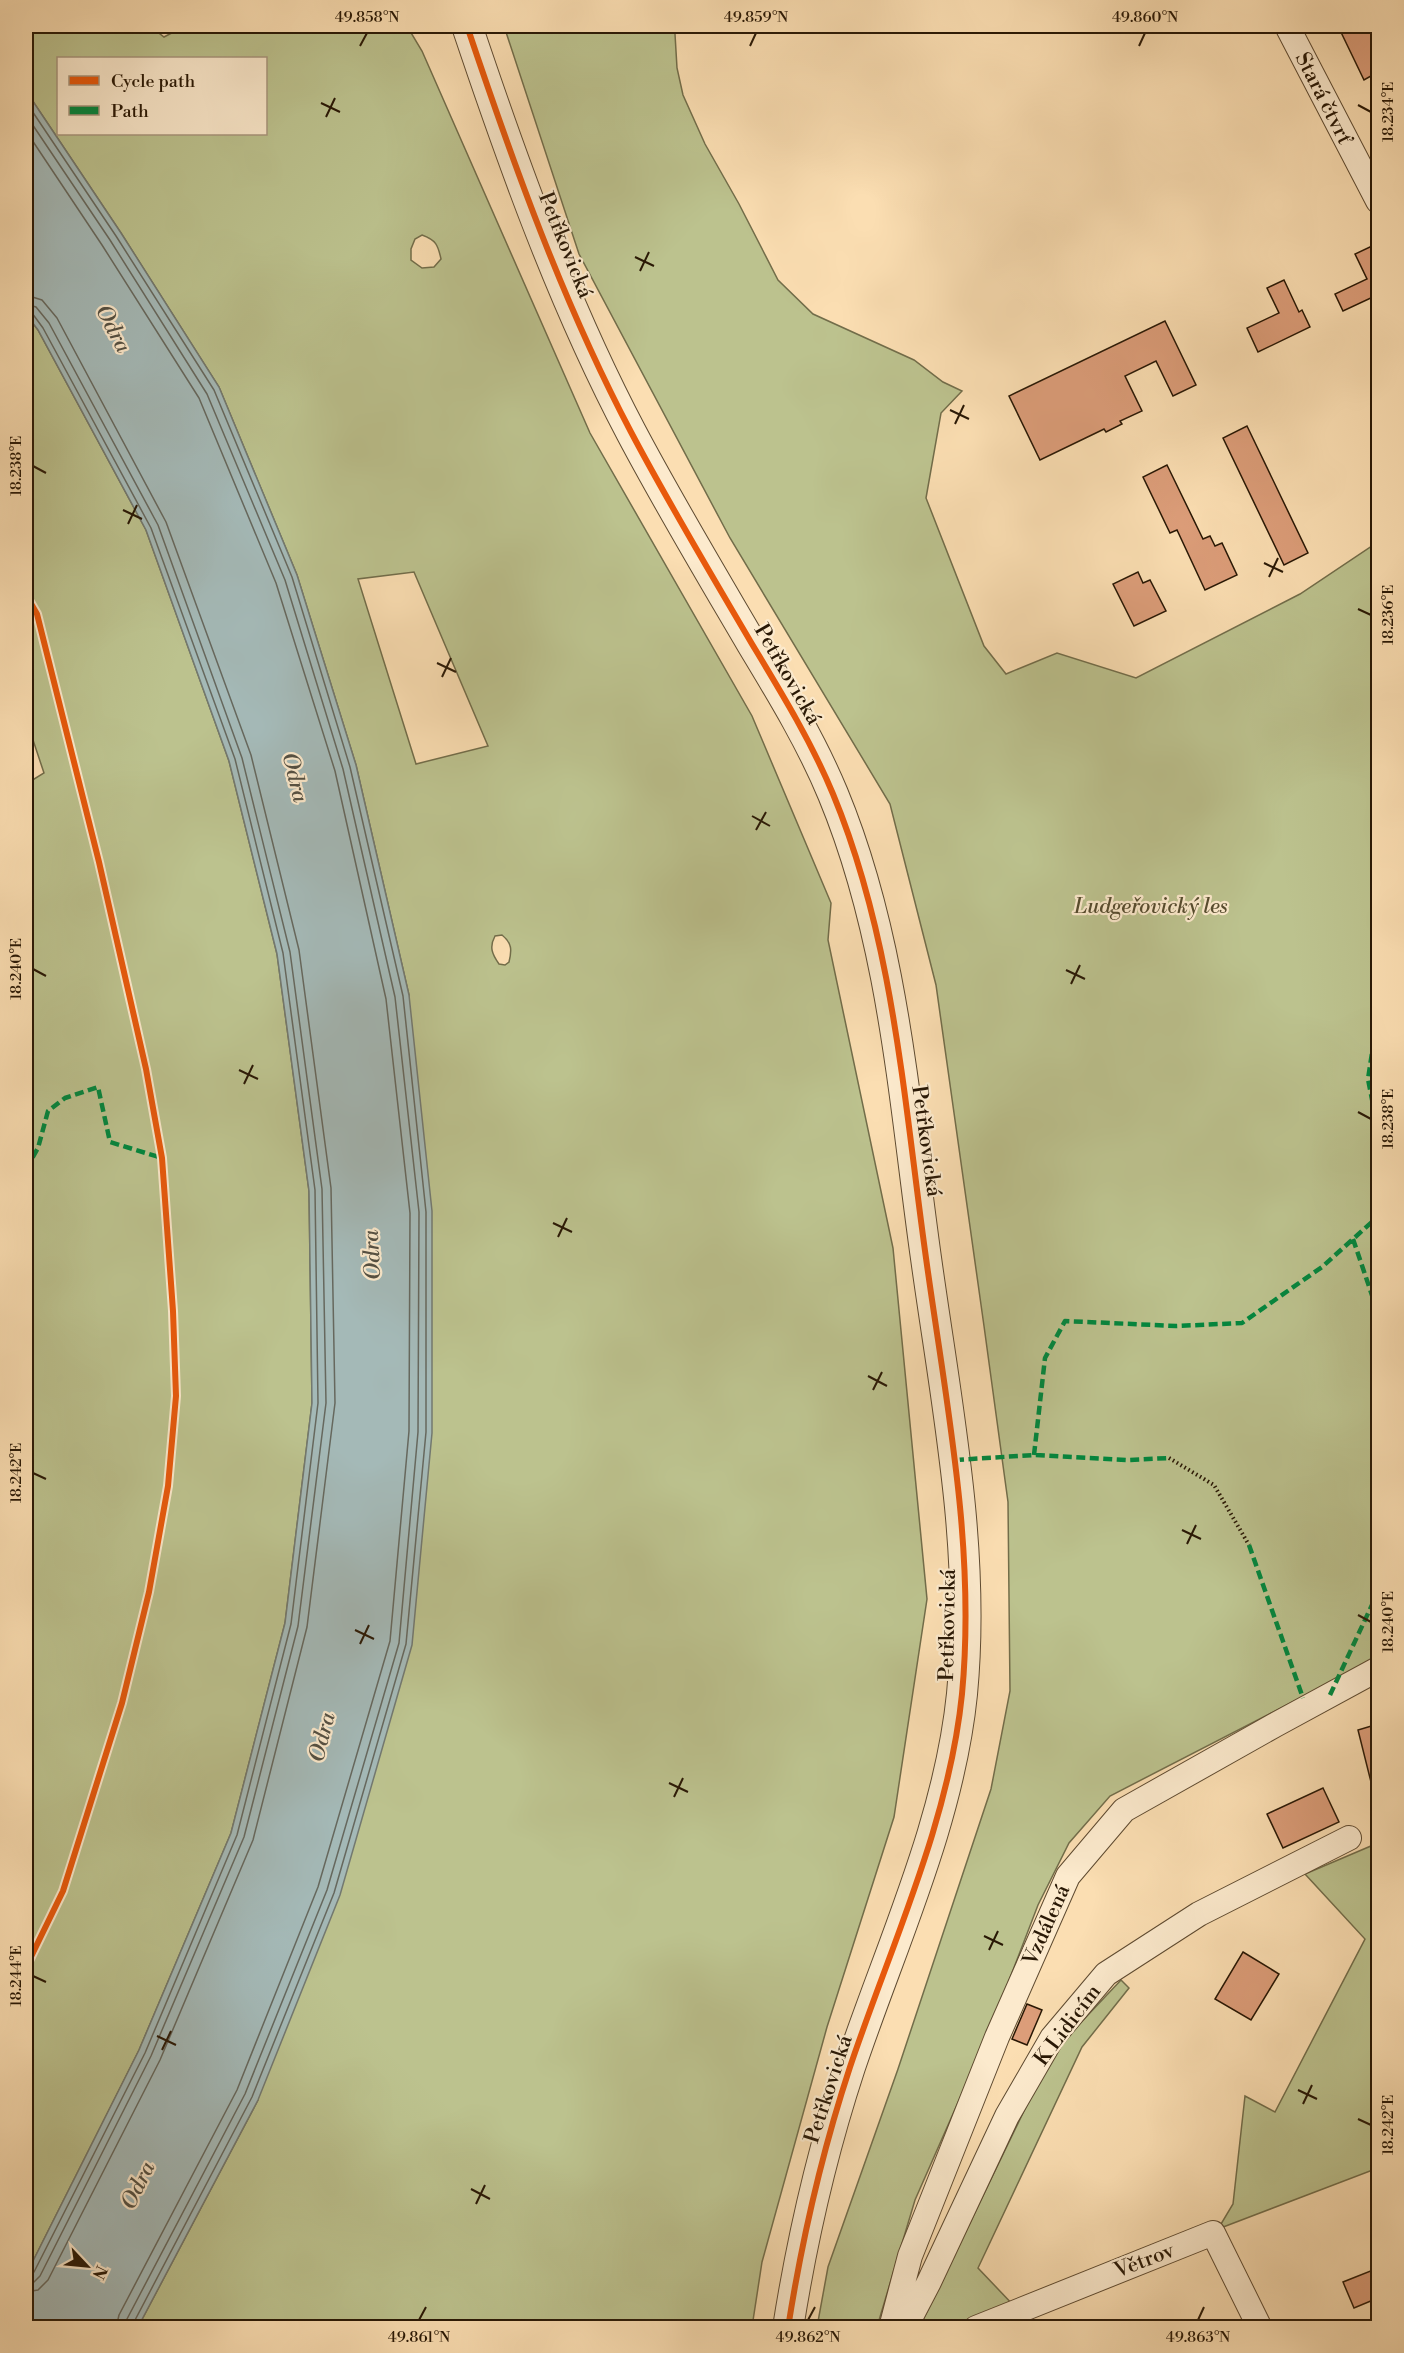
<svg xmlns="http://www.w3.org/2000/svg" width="1404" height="2353" font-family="'Libre Bodoni',serif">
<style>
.green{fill:#bcc28e;stroke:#726d4a;stroke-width:1.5;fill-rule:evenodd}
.water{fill:#a4b9b7;stroke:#737970;stroke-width:1.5}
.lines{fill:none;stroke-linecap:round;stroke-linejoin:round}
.shore{stroke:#66685e;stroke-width:1.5}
.building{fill:#dc9d79;stroke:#291805;stroke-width:1.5}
.minor-casing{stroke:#5e4a30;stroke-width:26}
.tertiary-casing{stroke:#5e4a30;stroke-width:32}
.path{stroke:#291805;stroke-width:4;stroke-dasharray:1.5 3;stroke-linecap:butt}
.minor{stroke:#fceacd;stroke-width:24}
.tertiary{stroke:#fceacd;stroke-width:30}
.quiet{stroke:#00873e;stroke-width:4.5;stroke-dasharray:9 4.5;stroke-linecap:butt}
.cycleway-casing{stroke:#fceacd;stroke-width:10}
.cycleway{stroke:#e8590c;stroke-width:6}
.ticks{fill:none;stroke:#291805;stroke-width:2}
.labels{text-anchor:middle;stroke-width:4.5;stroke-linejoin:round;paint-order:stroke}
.street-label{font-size:21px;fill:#291805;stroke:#fceacd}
.park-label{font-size:21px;font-style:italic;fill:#554b2e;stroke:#fceacd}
.water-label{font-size:22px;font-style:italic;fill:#545043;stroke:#fceacd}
.neatline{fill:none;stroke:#291805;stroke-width:2}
.ticks-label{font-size:15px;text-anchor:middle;fill:#291805}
</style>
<rect width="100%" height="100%" fill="#fbdeb2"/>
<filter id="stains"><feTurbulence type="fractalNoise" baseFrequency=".00333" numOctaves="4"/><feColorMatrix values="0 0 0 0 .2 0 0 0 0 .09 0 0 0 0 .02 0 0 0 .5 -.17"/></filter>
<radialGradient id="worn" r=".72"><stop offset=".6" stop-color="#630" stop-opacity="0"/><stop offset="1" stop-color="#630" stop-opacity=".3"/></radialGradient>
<path class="green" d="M26,26H150L164,37L185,26H407L422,51L590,433L752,716L831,903L828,940L893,1248L927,1599L894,1817L827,2027L762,2262L752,2327H138L258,2100L409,995L356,765L297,575L219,387L121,233L26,91ZM58,58H266V134H58ZM422,235C436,240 438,245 441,259L434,267L422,268L411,260V249L415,239ZM414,572L488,746L416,764L358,579ZM502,935C512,943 512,950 509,962L505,965L499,964C492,954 489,947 495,936Z
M504,26H677L675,34L677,68L683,95L705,144L739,204L778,280L813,314L914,360L943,382L962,391L941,413L926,498L984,646L1006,674L1057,653L1136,678L1300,594L1378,542V1658L1110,1796L1069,1843L1038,1905L990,2030L915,2200L877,2327H817L828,2267L898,2069L991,1789L1010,1691L1008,1502L984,1326L936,985L890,804L730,538L579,254Z
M26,314L38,330L146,530L229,761L277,954L309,1191L312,1403L285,1623L231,1833L139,2050L26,2275V784L44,773L26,719Z
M1378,1843V2168L1218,2229L1233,2204L1245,2096L1275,2112L1365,1939L1305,1874Z
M1121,1980L1129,1988L1082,2047L978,2268L1016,2308L964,2327L919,2328L1052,2053Z"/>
<path class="water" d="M26,91L121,233L219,387L297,575L356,765L409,995L432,1211V1433L412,1645L340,1895L258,2100L138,2327H26V2275L139,2050L231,1833L285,1623L312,1403L309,1191L277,954L229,761L146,530L38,330L26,314Z"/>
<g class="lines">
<path class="shore" d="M26,102L116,236L214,390L292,577L350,767L403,996L426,1212V1432L406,1644L334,1893L252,2097L134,2322L133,2328
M26,115L110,240L207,394L285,580L343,769L395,997L419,1212L418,1432L399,1643L327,1890L245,2094L127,2319L125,2328
M26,131L102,245L199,398L276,583L335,771L386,999L410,1213L409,1431L390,1641L318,1887L237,2090L119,2315L116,2328
M26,295L42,300L57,318L166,522L251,755L299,950L331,1188L335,1403L307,1627L253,1840L160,2060L48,2280L38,2290L26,2292
M26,304L36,307L49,323L158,525L242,758L290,952L322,1189L326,1403L298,1626L244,1837L151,2056L40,2276L34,2282L26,2283
M26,311L32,313L43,328L151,528L235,759L283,953L315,1190L318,1403L291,1624L237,1835L145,2053L34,2272L26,2276"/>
</g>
<path class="building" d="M1338,26H1373L1378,37V72L1364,80Z
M1372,246L1378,259V303L1375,296L1343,311L1335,294L1367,279L1355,254Z
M1284,280L1299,312L1302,310L1310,327L1258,352L1247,328L1279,313L1267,288Z
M1165,321L1196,385L1173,396L1156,361L1125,376L1142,411L1120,421L1122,424L1106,432L1104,429L1100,431L1040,460L1009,396Z
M1247,426L1308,553L1284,565L1223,438Z
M1167,465L1203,539L1210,536L1215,546L1222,543L1237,575L1205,590L1177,530L1170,533L1143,477Z
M1138,572L1143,583L1150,580L1166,611L1134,626L1113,584Z
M1378,1724V1786H1372L1358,1730Z
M1323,1788L1339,1822L1283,1848L1267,1814Z
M1243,1952L1279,1974L1251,2020L1215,1999Z
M1027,2004L1042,2010L1027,2045L1012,2039Z
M1378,2268V2298L1354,2308L1343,2282Z"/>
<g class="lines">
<defs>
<path id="minor" d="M1287,26L1378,201
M891,2328L910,2256L997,2037L1068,1876L1124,1810L1275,1725L1378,1669
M905,2328L929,2282L1007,2116L1052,2038L1106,1974L1199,1914L1349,1838
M976,2328L1213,2233L1260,2328"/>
<path id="tertiary" d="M467,26C513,163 563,303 631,432C669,504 711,574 752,644C781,692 811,741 833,794C894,941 904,1102 926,1258C946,1403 976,1548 962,1694C949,1823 891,1945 850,2067C822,2152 802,2239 788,2328"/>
</defs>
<use href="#minor" class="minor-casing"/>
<use href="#tertiary" class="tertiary-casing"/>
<path class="path" d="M1169,1458L1214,1485L1249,1545"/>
<use href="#minor" class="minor"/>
<use href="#tertiary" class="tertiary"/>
<path class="quiet" d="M1378,1014L1368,1079L1378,1130
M26,1169L38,1148L48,1111L65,1098L98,1087L110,1142L162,1158
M1353,1239L1378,1313
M1034,1455L1045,1358L1065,1321L1176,1326L1242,1323L1322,1267L1373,1221L1378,1199
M955,1460L1034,1455L1128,1460L1169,1458
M1249,1545L1303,1698
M1330,1695L1378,1592"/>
<defs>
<path id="cycleway" d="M467,26C513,163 563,303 631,432C669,504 711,574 752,644C781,692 811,741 833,794C894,941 904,1102 926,1258C946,1403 976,1548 962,1694C949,1823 891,1945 850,2067C822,2152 802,2239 788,2328
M26,595L37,614L99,862L146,1069L162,1158L173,1311L176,1396L168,1486L149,1592L122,1703L63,1891L26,1967"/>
</defs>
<use href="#cycleway" class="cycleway-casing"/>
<use href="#cycleway" class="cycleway"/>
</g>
<path class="ticks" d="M360,46L367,33M750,46L756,33M1139,46L1145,33M321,103L340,112M1358,105L1371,112M326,117L335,98M635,257L654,266M640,271L649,252M950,410L969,419M955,424L964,405M33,466L46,473M123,510L142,519M128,524L137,505M1264,563L1283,572M1269,577L1278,558M1358,609L1371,615M437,663L456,672M442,677L451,658M752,816L770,826M756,830L766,812M33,969L46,976M1066,970L1085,979M1071,984L1080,965M239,1070L258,1079M244,1084L253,1065M1358,1112L1371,1119M553,1223L572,1232M558,1237L567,1218M868,1376L887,1386M873,1390L882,1372M33,1473L46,1479M1182,1530L1201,1539M1187,1544L1196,1525M1358,1615L1371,1622M355,1630L374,1639M360,1644L369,1625M669,1783L688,1792M674,1797L683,1778M984,1936L1003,1945M989,1950L998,1931M33,1976L46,1982M157,2036L176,2045M162,2050L171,2031M1298,2090L1317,2099M1303,2104L1312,2085M1358,2119L1371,2125M471,2189L490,2199M476,2204L485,2185M419,2320L426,2307M808,2320L815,2307M1198,2320L1204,2307"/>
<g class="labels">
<g class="street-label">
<text transform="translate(1324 98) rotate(63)" y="7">Stará čtvrť</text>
<text transform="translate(566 245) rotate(68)" y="7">Petřkovická</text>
<text transform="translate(788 674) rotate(60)" y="7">Petřkovická</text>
<text transform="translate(927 1141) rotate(82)" y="7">Petřkovická</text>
<text transform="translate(947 1625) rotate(-89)" y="7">Petřkovická</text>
<text transform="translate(1046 1925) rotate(-66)" y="7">Vzdálená</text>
<text transform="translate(1067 2025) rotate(-53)" y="7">K Lidicím</text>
<text transform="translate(828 2089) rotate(-72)" y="7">Petřkovická</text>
<text transform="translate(1144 2260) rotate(-21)" y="7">Větrov</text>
</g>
<g class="park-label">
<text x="1151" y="913">Ludgeřovický les</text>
</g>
<g class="water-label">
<text transform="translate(114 328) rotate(62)" y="8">Odra</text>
<text transform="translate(296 777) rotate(76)" y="8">Odra</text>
<text transform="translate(371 1255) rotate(-93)" y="8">Odra</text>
<text transform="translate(321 1737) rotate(-76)" y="8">Odra</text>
<text transform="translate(137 2185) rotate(-64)" y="8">Odra</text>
</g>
</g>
<rect width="1404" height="2353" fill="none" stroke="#fbdeb2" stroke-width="66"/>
<rect x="57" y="57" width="210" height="78" fill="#fceacd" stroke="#a8967d" stroke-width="1.5"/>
<rect x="69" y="76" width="30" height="9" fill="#e8590c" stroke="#a8967d" stroke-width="1.5"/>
<text x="111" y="87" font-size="18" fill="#291805">Cycle path</text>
<rect x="69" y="106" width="30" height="9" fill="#00873e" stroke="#a8967d" stroke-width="1.5"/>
<text x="111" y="117" font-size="18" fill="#291805">Path</text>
<g transform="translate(87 2266) rotate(116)" stroke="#fceacd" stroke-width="4.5" paint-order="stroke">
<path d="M0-4.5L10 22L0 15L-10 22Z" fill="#291805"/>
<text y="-9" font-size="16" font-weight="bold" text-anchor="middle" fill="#291805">N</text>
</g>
<rect x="33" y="33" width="1338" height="2287" class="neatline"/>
<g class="ticks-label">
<text x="367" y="22">49.858°N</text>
<text x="756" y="22">49.859°N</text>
<text x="1145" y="22">49.860°N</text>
<text transform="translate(1388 112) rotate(-90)" y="5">18.234°E</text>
<text transform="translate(16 466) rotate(-90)" y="5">18.238°E</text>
<text transform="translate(1388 615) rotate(-90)" y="5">18.236°E</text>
<text transform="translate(16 969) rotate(-90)" y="5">18.240°E</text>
<text transform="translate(1388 1119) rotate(-90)" y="5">18.238°E</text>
<text transform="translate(16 1473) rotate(-90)" y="5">18.242°E</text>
<text transform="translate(1388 1622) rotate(-90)" y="5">18.240°E</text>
<text transform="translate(16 1976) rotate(-90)" y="5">18.244°E</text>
<text transform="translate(1388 2125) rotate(-90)" y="5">18.242°E</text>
<text x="419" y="2342">49.861°N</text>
<text x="808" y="2342">49.862°N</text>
<text x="1198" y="2342">49.863°N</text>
</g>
<rect width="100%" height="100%" filter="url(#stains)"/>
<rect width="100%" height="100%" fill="url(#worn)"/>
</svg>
